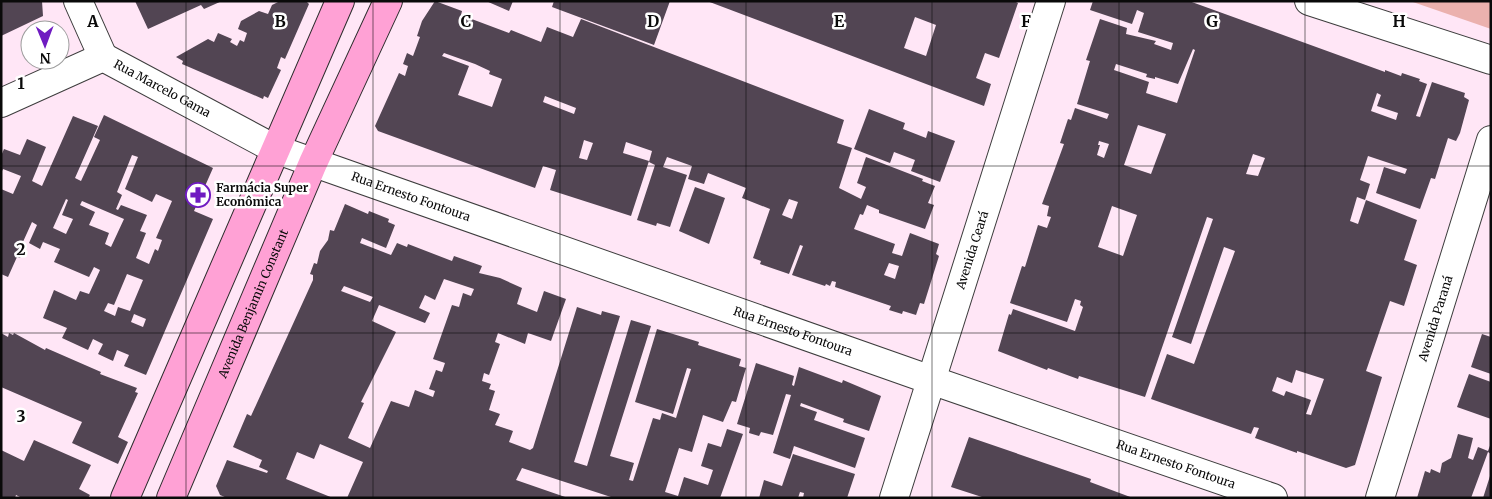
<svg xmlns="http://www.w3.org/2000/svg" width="1492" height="499" font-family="Merriweather,serif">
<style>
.green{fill:#ebb1ae}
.building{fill:#524553;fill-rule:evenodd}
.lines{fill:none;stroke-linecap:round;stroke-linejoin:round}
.minor-casing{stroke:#3d3d3d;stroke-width:30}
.tertiary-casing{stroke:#3d3d3d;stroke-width:30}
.secondary-casing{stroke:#2c2c2c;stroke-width:30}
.minor{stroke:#fff;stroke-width:28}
.tertiary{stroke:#fff;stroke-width:28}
.secondary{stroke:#ffa1d5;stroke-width:28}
.grid{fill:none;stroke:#0a0a0a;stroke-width:1;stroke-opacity:0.55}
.labels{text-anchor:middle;stroke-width:5;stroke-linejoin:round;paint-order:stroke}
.street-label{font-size:12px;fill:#0a0a0a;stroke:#fff}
.poi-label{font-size:12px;font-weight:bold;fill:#0a0a0a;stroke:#fff;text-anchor:start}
.grid-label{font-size:16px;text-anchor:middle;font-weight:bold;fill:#0a0a0a;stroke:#fff;stroke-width:5;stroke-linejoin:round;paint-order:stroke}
</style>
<rect width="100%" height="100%" fill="#ffe6f6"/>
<path class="green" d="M1410,1H1491V29Z"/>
<path class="building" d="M1,1H42L43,16L1,36Z
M135,1H222L204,9L201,5L148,29Z
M280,1H306L309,4L285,59L281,57L277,68L281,70L268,98L264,96L263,99L182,64L183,61L176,57L208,39L214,42L218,33L232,39L230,42L237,46L240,40L244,42L247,33L238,29L241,21L259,11L268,14L272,5Z
M435,1L462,11L461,15L509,33L511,30L541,42L547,27L573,37L581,19L844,120L837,143L852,148L839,188L861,199L866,187L857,183L866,157L923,179L922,181L935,186L928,203L934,205L925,229L879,213V210L867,205L863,215L860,214L854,229L895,244L892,253L902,256L910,233L939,244L936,254L939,256L924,304L920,303L916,315L903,311L902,314L889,310L891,306L835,287L836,282L832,281L830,286L826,284L825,286L792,275L803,246L800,245L789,274L760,264L761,261L753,258L770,209L742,198L746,188L708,173L704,184L688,179L692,166L667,157L663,167L687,175L670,227L657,223L656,226L637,220L655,165L649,162L652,151L626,142L623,153L649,161L631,216L550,190L556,170L543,166L535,188L378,131L375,126L399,73L405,76L408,66L403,64L407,53L413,56L420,37L417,36L422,21ZM444,53L475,64L490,71L489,74L502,79L492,107L458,95L469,66L442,56ZM545,96L576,108L574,114L543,102ZM584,140L593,143L587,160L579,158ZM789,199L798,202L792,219L782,215ZM889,263L899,266L895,279L884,275Z
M486,1H513L509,11Z
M554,1H670L654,45L552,7Z
M707,1H1014L1018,3L999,58L985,53L976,78L991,84L984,106ZM915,17L936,25L926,56L904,48Z
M1093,1H1189L1385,72V70L1401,76L1402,73L1420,79L1419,81L1427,84L1416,116L1420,117L1432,82L1465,93L1464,97L1469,100L1460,133L1456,141L1448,138L1435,179L1431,178L1420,209L1376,193L1384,167L1405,174L1407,169L1368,156L1360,180L1370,184L1365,200L1357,197L1350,221L1358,224L1366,200L1417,220L1404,260L1417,265L1404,306L1390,301L1366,371L1382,377L1355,465L1346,468L1297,451V453L1255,438L1259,428L1254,427L1251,434L1151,399L1167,354L1194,364L1235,251L1224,247L1191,344L1172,337L1213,219L1207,217L1145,397L1079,376L1078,379L1048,368L1047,370L998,351L1009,314L1011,315L1013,309L1075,331L1083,307L1080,305L1081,301L1075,299L1067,322L1010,303L1022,266L1025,267L1038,225L1047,228L1051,217L1047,216L1049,206L1042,204L1064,144L1060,143L1068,119L1071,120L1075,108L1107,119L1109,114L1077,104L1090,61L1086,60L1100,19L1127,28L1126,34L1156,41L1154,44L1171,50L1173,43L1138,32L1144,13L1137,10L1132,24L1090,10ZM1193,49L1195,50L1177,103L1146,93L1149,82L1114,70L1116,64L1147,74L1146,77L1155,79V77L1178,84ZM1377,93L1381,95L1377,106L1398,113L1396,120L1371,111ZM1138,125L1166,134L1151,174L1124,165ZM1099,141L1109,144L1104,158L1097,155L1100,145H1098ZM1253,154L1265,158L1258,176L1246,174ZM1112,206L1137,215L1123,256L1098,247ZM1296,370L1324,379L1311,415L1306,414L1311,400L1286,391L1284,396L1272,391L1277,377L1292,383Z
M869,109L905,123L903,129L926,138L928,131L955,141L940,182L911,171L915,160L894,152L890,163L854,149Z
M104,115L213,168L194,211L213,219L146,375L124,366L129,355L117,350L113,361L98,354L103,344L93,339L88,350L62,338L67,328L43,318L54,290L76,300L80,291L89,294L100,270L94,267L89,277L54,262L60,249L43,242L40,249L29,243L37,225L32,222L22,244L26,246L20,258L17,257L8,277L1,274V189L13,194L21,176L3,169L1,173V156L4,149L20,155L27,139L46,147L32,181L42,186L73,116L98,126L75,178L81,181L100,140L94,137ZM132,155L138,157L125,189L152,202L156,194L172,201L156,238L162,240L158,251L155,249L149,264L136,258L146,233L140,231L147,215L121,205L118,210L116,209L122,195L117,192ZM66,199L68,200L62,215L73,219L66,234L53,228ZM82,201L124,219L111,247L105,244L109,233L89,225L95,212L80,205ZM127,274L143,280L130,311L118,307L115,316L104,311L108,303L114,305ZM134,314L146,319L143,327L131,322Z
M695,187L725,198L709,244L679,231Z
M345,204L368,214L369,211L389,219L388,222L395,225L386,248L362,238L360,243L391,255L397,243L407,247L408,244L452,261L454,256L482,266L479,273L500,278L522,288L517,304L537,312L544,291L566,299L551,341L528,333L525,344L498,333L495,342L500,344L489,375L484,373L482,381L491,384L489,389L495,391L489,410L500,414L495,425L513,431L509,442L530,450L533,448L577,307L601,315L602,311L620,316L574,462L587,466L631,320L651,326L610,456L634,463L629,480L633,481L653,418L660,420L662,413L676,418L691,369L687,368L673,414L635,402L657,329L699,342L698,345L741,359L739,366L746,368L736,402L732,401L723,422L703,415L692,452L679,448L665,492L678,496L684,477L708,485L713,470L701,466L708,443L721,447L727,429L743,434L720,498H614L522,468L516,480L568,498H347L363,462L320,444L314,459L297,452L286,479L333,498H227L220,495L216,486L227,460L267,473L268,471L259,467L262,460L233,447L247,414L251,416L313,280V275L310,274L314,263L317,264L320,251L328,240L330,230L334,231ZM444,279L474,289L471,296L463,293L459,307L452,305L433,359L445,363L442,372L436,370L429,389L435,391L433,397L415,390L409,407L391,401L370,448L348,438L364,403L361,402L396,332L372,321L379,305L425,323L430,313L419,308L425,295L435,300ZM344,286L373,297L370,302L341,291Z
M1,333L8,337L9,333L13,335L14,333L45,350L46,348L101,372L100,374L137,388L135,392L138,393L118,437L128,442L118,464L72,443L82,422L1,387Z
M1482,334L1491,337V374L1471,367Z
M756,363L794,376L792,385L794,386L799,367L842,383L843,380L881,396L869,431L843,422L844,419L801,403L800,406L817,412L814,420L865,438L855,468L794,446L790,459L773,453L791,395L786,394L773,435L761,432L759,436L749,433L750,428L737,424Z
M1469,374L1491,382V419L1457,407Z
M1458,434L1473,438L1468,458L1473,460L1478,447L1488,451L1491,443V454L1488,452L1471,498H1417L1425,471L1430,473L1431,469L1440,473L1442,463L1451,458Z
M969,437L1091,479L1090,482L1133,498H985L951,487Z
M34,440L91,465L79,489L90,495L88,498H22L16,495L15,498H1V450L24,461Z
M793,454L855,474L847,498H803L804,493L800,492L798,498H759L764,480L782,486Z
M1490,476L1491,498H1483Z"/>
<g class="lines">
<defs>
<g id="minor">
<path d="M78,1L103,57"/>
<path d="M1309,1L1491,60"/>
<path id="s1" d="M931,380L1273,498"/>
<path id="s2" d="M1380,498L1491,140"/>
</g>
<g id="tertiary">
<path id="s3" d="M1,103L103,57L275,149L931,380"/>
<path id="s4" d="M894,498L1051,1"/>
</g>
<g id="secondary">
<path d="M125,498L340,1"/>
<path id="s5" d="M171,498L313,163L388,1"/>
</g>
</defs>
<use href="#minor" class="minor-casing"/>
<use href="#tertiary" class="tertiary-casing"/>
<use href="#secondary" class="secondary-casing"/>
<use href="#minor" class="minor"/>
<use href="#tertiary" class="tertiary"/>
<use href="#secondary" class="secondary"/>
</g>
<path class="grid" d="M186,1V498M373,1V498M560,1V498M746,1V498M932,1V498M1119,1V498M1305,1V498M1,166H1491M1,333H1491"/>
<defs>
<symbol id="pharmacy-ring" viewBox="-11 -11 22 22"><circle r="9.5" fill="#fff" stroke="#6f1bc1" stroke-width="1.5"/><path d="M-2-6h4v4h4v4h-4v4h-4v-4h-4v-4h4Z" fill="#6f1bc1"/></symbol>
</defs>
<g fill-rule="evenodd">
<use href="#pharmacy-ring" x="184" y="181" width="28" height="28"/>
</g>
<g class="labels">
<g class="street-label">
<text dy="4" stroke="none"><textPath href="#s3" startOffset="179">Rua Marcelo Gama</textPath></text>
<text dy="4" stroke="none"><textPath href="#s3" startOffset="451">Rua Ernesto Fontoura</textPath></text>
<text dy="4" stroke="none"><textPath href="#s4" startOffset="260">Avenida Ceará</textPath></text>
<text dy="4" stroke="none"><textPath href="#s5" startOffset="211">Avenida Benjamin Constant</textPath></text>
<text dy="4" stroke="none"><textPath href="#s2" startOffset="188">Avenida Paraná</textPath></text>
<text dy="4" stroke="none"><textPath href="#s3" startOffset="856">Rua Ernesto Fontoura</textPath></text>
<text dy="4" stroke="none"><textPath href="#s1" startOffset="259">Rua Ernesto Fontoura</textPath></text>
</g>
<g class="poi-label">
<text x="216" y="192">Farmácia Super<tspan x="216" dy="14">Econômica</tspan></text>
</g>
</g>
<g class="grid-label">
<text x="93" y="27">A</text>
<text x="280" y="27">B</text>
<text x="466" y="27">C</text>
<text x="653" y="27">D</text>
<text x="839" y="27">E</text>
<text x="1026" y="27">F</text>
<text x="1212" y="27">G</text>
<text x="1399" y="27">H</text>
<text x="21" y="89">1</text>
<text x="21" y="255">2</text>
<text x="21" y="422">3</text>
</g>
<rect width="1492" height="499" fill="none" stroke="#0a0a0a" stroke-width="5"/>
<g transform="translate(45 45) rotate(179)"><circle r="24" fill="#ffffff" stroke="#9d9d9d"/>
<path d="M0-4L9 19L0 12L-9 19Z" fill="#6f1bc1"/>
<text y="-8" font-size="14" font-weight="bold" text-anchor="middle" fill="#0a0a0a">N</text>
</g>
</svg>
